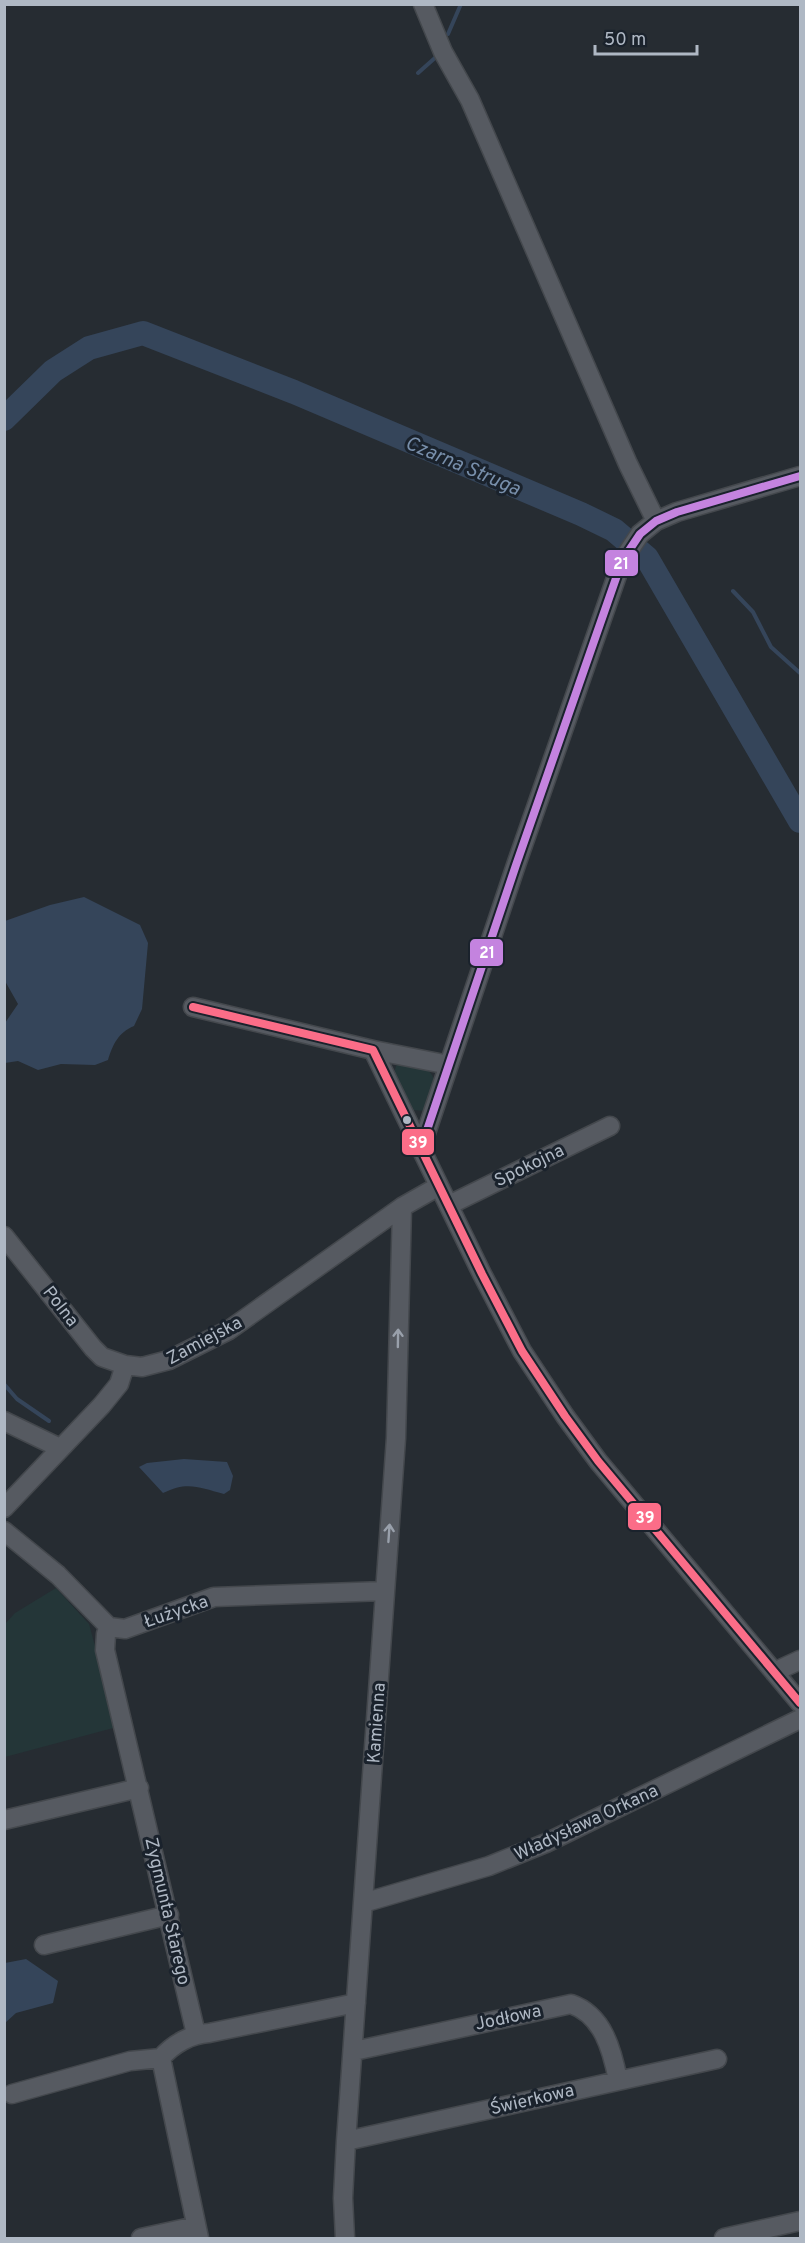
<svg xmlns="http://www.w3.org/2000/svg" width="805" height="2243" font-family="Overpass,sans-serif">
<style>
.green{fill:#243638}
.water{fill:#35455a}
.lines{fill:none;stroke-linecap:round;stroke-linejoin:round}
.stream{stroke:#35455a;stroke-width:4}
.river{stroke:#35455a;stroke-width:24}
.minor-casing{stroke:#44484d;stroke-width:21}
.minor{stroke:#565a61;stroke-width:18}
.bus-1-casing{stroke:#1a222c;stroke-width:12}
.bus-2-casing{stroke:#1a222c;stroke-width:12}
.bus-1{stroke:#fb6d88;stroke-width:8}
.bus-2{stroke:#c483df;stroke-width:8}
.oneway{stroke:#99a0ab}
.bus-dot{fill:#afb8c4;stroke:#1a222c;stroke-width:2}
.labels{text-anchor:middle;stroke-width:6;stroke-linejoin:round;paint-order:stroke}
.street-label{font-size:18px;fill:#afb8c4;stroke:#1a222c}
.water-label{font-size:20px;font-style:italic;fill:#788fab;stroke:#1a222c}
.line-badge{stroke:#1a222c;stroke-width:2}
.badge-label{font-size:16px;text-anchor:middle;font-weight:bold;fill:#fff}
</style>
<rect width="100%" height="100%" fill="#262c32"/>
<path class="green" d="M403,1061C440,1071 438,1076 426,1111L413,1110L394,1073L396,1066Z
M56,1588L89,1624L117,1727L5,1757V1624L15,1613Z"/>
<path class="water" d="M84,897L140,925L148,943L142,1009L134,1026C118,1033 113,1044 108,1060L95,1065L61,1064L38,1070L18,1061L5,1063V1023L18,1004L5,981V921L50,905Z
M184,1459L227,1462L233,1476L230,1490L224,1494C199,1487 187,1481 163,1493L139,1467L147,1463Z
M26,1959L58,1981L53,2003L16,2013L5,2023V1963Z"/>
<g class="lines">
<path class="stream" d="M448,34L461,4
M418,73L436,57
M733,591L753,612L771,647L800,673
M4,1384L17,1399L49,1421"/>
<path class="river" d="M4,419L53,371L89,348L143,333L294,392L581,514L614,530L647,558L800,821"/>
<defs>
<path id="minor" d="M423,4L443,52L470,100L628,464L656,521
M193,1007L373,1050L482,1274L522,1351L565,1416L598,1461L800,1703
M373,1050L449,1065
M421,1148L516,865L622,561L640,534L656,521L677,512L800,476
M449,1205L610,1126
M4,1236L93,1348L102,1357L125,1365L142,1367L169,1360L229,1330L402,1207L439,1186
M4,1421L60,1448
M4,1508L102,1405L119,1384L125,1365
M4,1531L58,1575L109,1627L125,1629L214,1597L385,1591
M109,1627L106,1634L105,1650L196,2034
M774,1672L800,1660
M4,1820L139,1788
M363,1903L489,1866L546,1843L800,1719
M44,1945L169,1915
M354,2051L571,2004C603,2015 612,2050 618,2080
M12,2094L130,2061L161,2058
M346,2141L717,2059
M141,2238L196,2226
M199,2238L161,2058C173,2044 191,2034 209,2033L356,2003
M345,2238L343,2198L346,2141L396,1438L402,1207
M724,2238L800,2221"/>
</defs>
<use href="#minor" class="minor-casing"/>
<use href="#minor" class="minor"/>
<defs>
<path id="bus-1" d="M193,1007L373,1050L482,1274L522,1351L565,1416L598,1461L800,1703"/>
<path id="bus-2" d="M421,1148L516,865L622,561L640,534L656,521L677,512L800,476"/>
</defs>
<use href="#bus-1" class="bus-1-casing"/>
<use href="#bus-2" class="bus-2-casing"/>
<use href="#bus-1" class="bus-1"/>
<use href="#bus-2" class="bus-2"/>
</g>
<defs><path id="oneway-shaft" d="M-6 0H5M1.5-3L5.5 0L1.5 3" fill="none" stroke-width="1.6" stroke-linecap="round" stroke-linejoin="round" transform="scale(1.5)"/></defs>
<g class="oneway">
<use href="#oneway-shaft" transform="translate(398 1338) rotate(-89)"/>
<use href="#oneway-shaft" transform="translate(389 1533) rotate(-86)"/>
</g>
<circle class="bus-dot" cx="407" cy="1120" r="5"/>
<g class="labels">
<g class="street-label">
<text transform="translate(529 1165) rotate(-26)" y="6">Spokojna</text>
<text transform="translate(61 1306) rotate(52)" y="6">Polna</text>
<text transform="translate(204 1340) rotate(-28)" y="6">Zamiejska</text>
<text transform="translate(176 1611) rotate(-19)" y="6">Łużycka</text>
<text transform="translate(376 1723) rotate(-86)" y="6">Kamienna</text>
<text transform="translate(586 1822) rotate(-25)" y="6">Władysława Orkana</text>
<text transform="translate(168 1911) rotate(77)" y="6">Zygmunta Starego</text>
<text transform="translate(508 2017) rotate(-12)" y="6">Jodłowa</text>
<text transform="translate(532 2099) rotate(-13)" y="6">Świerkowa</text>
</g>
<g class="water-label">
<text transform="translate(463 465) rotate(23)" y="7">Czarna Struga</text>
</g>
</g>
<g class="line-badge">
<rect x="604" y="549" width="35" height="28" rx="6" fill="#c483df"/>
<rect x="469" y="938" width="35" height="29" rx="6" fill="#c483df"/>
<rect x="401" y="1128" width="34" height="28" rx="6" fill="#fb6d88"/>
<rect x="627" y="1502" width="35" height="29" rx="6" fill="#fb6d88"/>
</g>
<g class="badge-label">
<text x="621" y="569">21</text>
<text x="487" y="958">21</text>
<text x="418" y="1148">39</text>
<text x="645" y="1523">39</text>
</g>
<rect width="805" height="2243" fill="none" stroke="#afb8c4" stroke-width="12"/>
<path d="M595 45v9h102v-9" fill="none" stroke="#afb8c4" stroke-width="3"/>
<text x="604" y="45" font-size="18" fill="#afb8c4" stroke="#1a222c" stroke-width="4.5" paint-order="stroke">50 m</text>
</svg>
